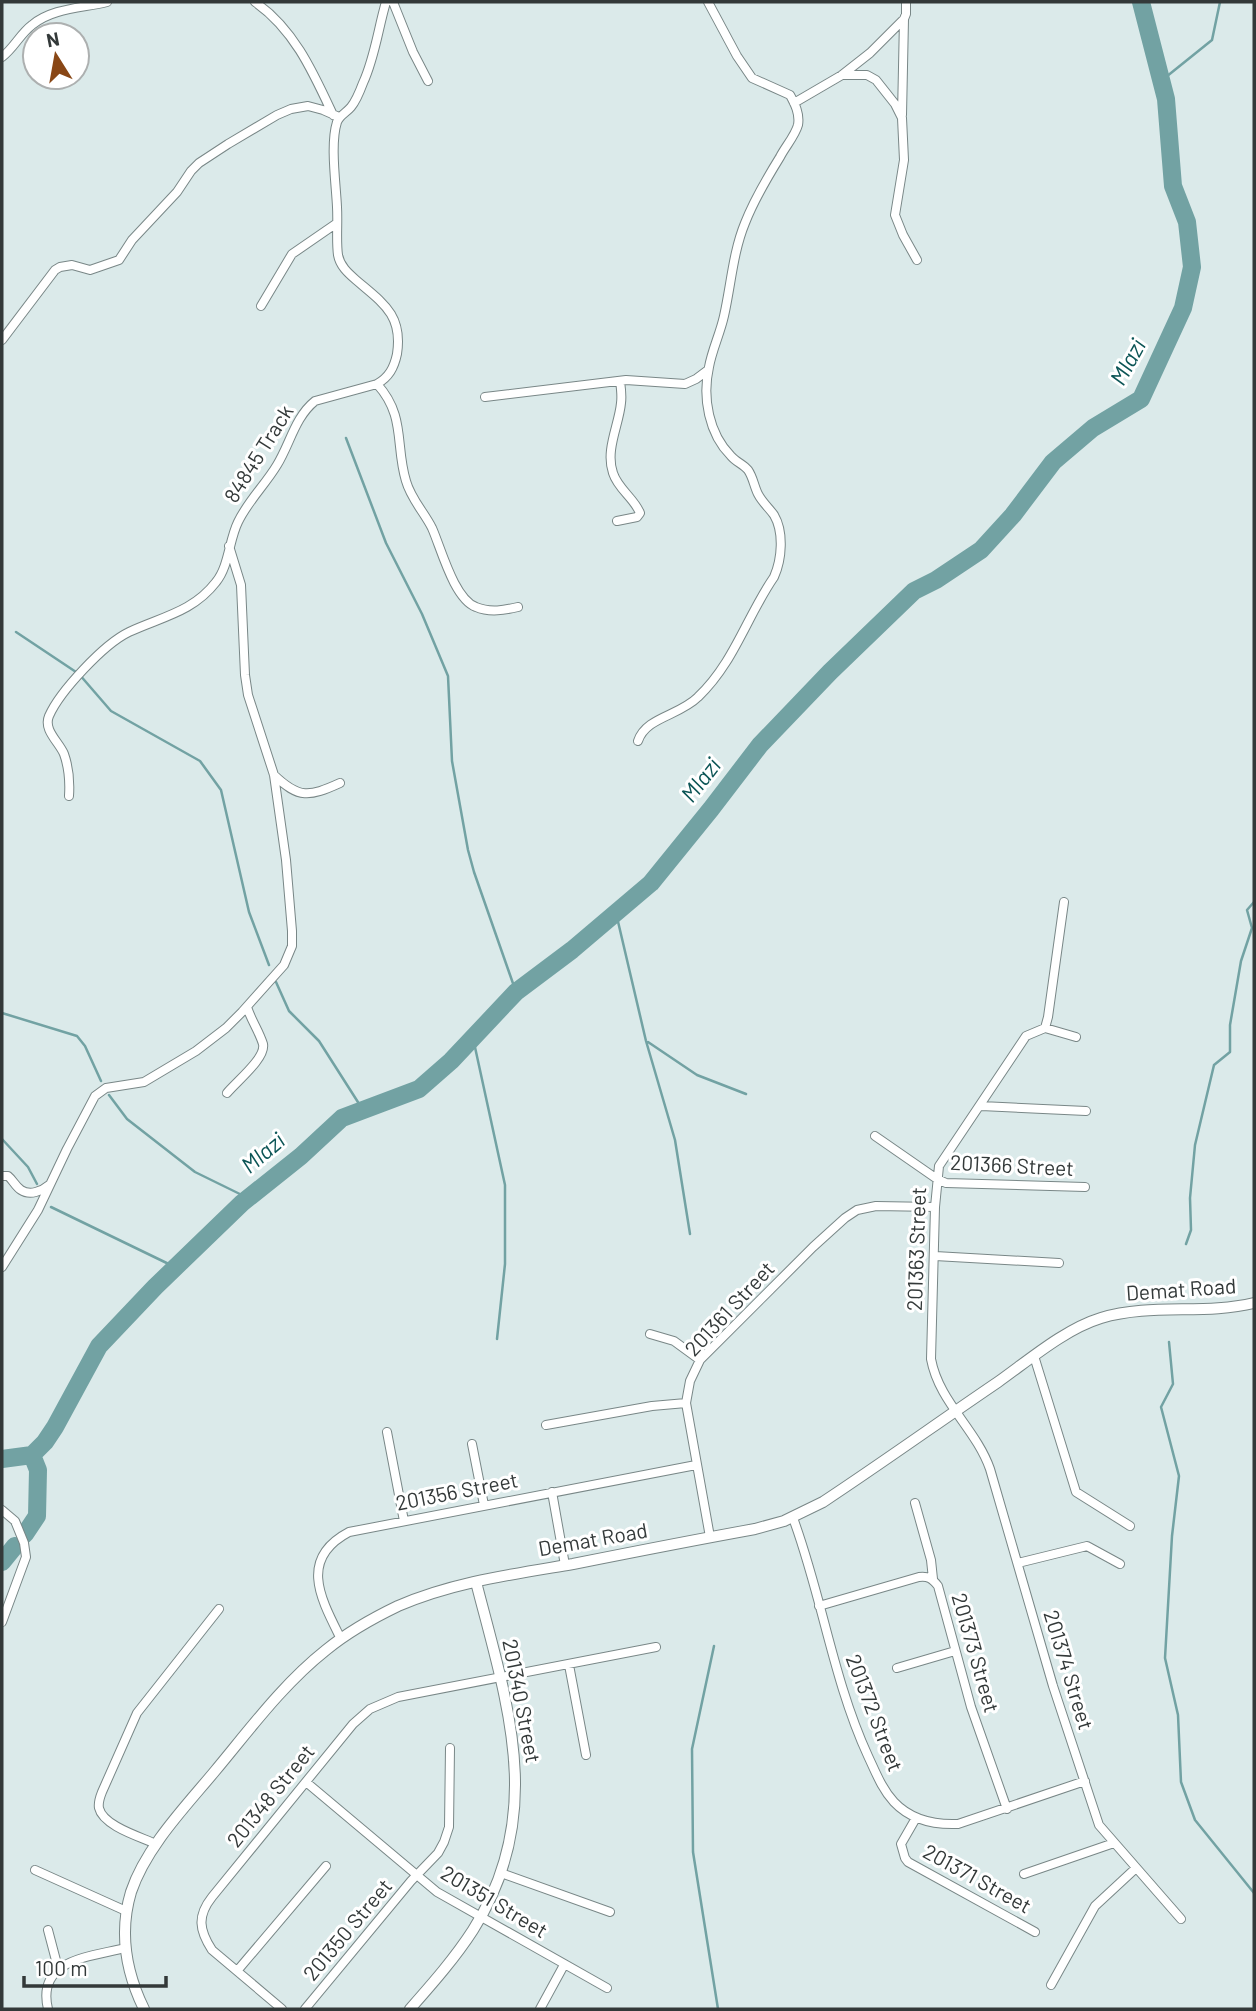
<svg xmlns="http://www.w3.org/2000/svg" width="1256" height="2011" font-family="Barlow,sans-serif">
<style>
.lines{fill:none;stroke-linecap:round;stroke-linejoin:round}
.stream{stroke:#72a2a3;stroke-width:2.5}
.river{stroke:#72a2a3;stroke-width:18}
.minor-casing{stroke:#798787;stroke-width:10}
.tertiary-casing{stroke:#798787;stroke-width:12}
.minor{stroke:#fff;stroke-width:8}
.tertiary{stroke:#fff;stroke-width:10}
.labels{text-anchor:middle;stroke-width:6;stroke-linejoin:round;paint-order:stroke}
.street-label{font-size:21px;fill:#333939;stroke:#fff}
.water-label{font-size:23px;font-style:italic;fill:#0c5556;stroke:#fff}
</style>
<rect width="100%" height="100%" fill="#dbeaea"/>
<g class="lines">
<path class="stream" d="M1161,81L1212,40L1220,2
M346,438L386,543L422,614L448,676L452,761L468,850L474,872L516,992
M16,632L79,674L111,711L200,761L221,790L249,912L269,965
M616,913L646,1041L675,1140L690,1234
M276,982L289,1011L319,1041L363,1110
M2,1013L77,1036L85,1046L101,1081
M473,1038L505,1185V1264L497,1339
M648,1042L697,1075L746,1094
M109,1095L127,1119L195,1172L248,1198
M2,1139L28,1167L37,1184
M51,1207L177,1268
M1186,1244L1191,1230L1190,1198L1195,1145L1214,1065L1230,1052V1025L1241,961L1252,928L1247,910L1254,902
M1169,1342L1173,1384L1161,1407L1179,1476L1172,1536L1165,1658L1178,1715L1181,1782L1195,1820L1254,1893
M714,1646L692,1749L693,1852L718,2009"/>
<path class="river" d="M2,1459L32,1455L45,1442L55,1427L99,1346L155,1287L242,1203L301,1156L342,1118L419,1089L451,1061L516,992L572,950L651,883L711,809L760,745L830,672L914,591L936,580L981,550L1013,515L1053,462L1093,428L1141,399L1183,308L1192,267L1187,222L1173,186L1166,99L1141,2
M25,1534L37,1516L38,1470L32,1455
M2,1562L15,1546"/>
<defs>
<path id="minor" d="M255,2C294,29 313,72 333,115
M393,2L413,52L428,81
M2,57C14,48 20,34 32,25C52,8 83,8 107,2
M842,75H867L876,80L895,104L902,118L904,160L895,215L903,235L917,260
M794,103L842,75L870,53L904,19L906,14V2
M902,115L904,19
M261,306L292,254L337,223
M2,340L55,270L60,267L72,265L90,270L119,260L132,240L177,192L191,171L199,163L228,144L277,115L291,109L308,106L323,110L339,117
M377,384C406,416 395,445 406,481C411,499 424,512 432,528C441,548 454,599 476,607C490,613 505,610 518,607
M485,397L626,380L685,384L696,379L708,370
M617,521L637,517L640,513C634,498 618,489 613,473C605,450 619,425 621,403C622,396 621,388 620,381
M638,741C646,717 679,716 698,697C734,663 747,616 774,577C782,559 784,532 774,515C769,508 762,502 758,494C754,486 753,477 748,470C743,464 736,462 731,456C709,434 702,398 709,367C712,350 720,334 724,316C731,285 733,252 745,223C754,200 767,178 780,157C785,147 795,136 798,125C800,114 795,104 790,95L752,78L737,56L708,2
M274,775C299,799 309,797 340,783
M69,796C70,781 69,768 64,754C59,742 43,730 49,716C60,691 104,644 129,632C161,617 193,612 216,582C229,566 229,540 238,522C248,501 265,485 277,465C290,444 295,417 315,401L377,384C389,377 394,368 397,354C403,315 383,303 356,280C348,273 340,266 338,255C336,240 338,223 337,207C336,184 330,144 337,122C340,115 346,113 351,107C356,101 360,91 363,83C375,57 378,29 386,2
M1045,1028L1048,1017L1064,902
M1076,1037L1045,1028L1026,1036L939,1166L935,1207L931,1359C939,1402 976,1429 990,1469L1053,1686L1099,1825L1181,1919
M227,1093C237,1081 266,1058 263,1044C259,1031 251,1020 247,1007
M981,1106L1086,1111
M875,1136L937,1179L946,1183L1085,1187
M2,1176H8C13,1180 15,1186 21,1190C30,1196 42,1191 49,1185
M935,1256L1059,1263
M2,1267L38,1210L67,1149L95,1096L106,1088L144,1082L196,1051L226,1028L242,1012L284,965L292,946V931L286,860L274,775L248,695L245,675L241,585L229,546
M650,1334L674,1341L700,1360
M1034,1356L1076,1492L1130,1526
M546,1425L652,1406L686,1403
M387,1432L404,1521
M472,1444L484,1505
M552,1492L565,1565
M915,1503L931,1560L933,1579
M2,1510L15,1521L24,1543L26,1557L2,1622
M793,1518C822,1596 833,1680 868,1756C876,1773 882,1789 894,1802C911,1820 934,1825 958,1824L1085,1781
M710,1537L686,1403L690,1381L700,1360L813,1247L845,1218L857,1210L876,1206L935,1207
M1018,1563L1087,1546L1120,1564
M819,1606L919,1577C928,1576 932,1578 938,1586L971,1707L1007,1809
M341,1639C321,1599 298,1559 349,1532L696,1465
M569,1665L586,1755
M897,1668L955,1651
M306,1782L437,1892L607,1988
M916,1818L901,1844L905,1858L908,1862L1035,1932
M156,1844C141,1837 103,1826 99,1808C98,1803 100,1797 102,1792L137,1713L219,1609
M35,1870L126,1911
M501,1873L610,1912
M1024,1874L1114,1843
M48,1930L58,1968
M237,1971L326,1866
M1051,1985L1095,1906L1136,1868
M48,2009C36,1959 90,1957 125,1948
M282,2009L212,1950C199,1930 197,1916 212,1897L353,1724L370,1709L398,1697L656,1647
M305,2009L411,1881L438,1853L444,1842L449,1827L450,1748
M540,2009L564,1965"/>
<path id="tertiary" d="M144,2009C126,1972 119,1932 131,1892C146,1847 186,1806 215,1771C250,1729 283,1684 326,1650C348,1632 373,1618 398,1606C453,1582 514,1574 573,1564C633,1552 694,1540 755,1529L784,1521L823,1502C882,1463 939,1422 998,1382C1029,1360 1065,1329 1101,1318C1151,1303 1204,1315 1254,1303
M410,2009C432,1984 455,1958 473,1930C547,1814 507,1703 476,1582"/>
</defs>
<use href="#minor" class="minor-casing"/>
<use href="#tertiary" class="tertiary-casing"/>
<use href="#minor" class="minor"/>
<use href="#tertiary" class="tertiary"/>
</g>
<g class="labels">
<g class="street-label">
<text transform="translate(259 454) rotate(-58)" y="7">84845 Track</text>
<text transform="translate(1012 1166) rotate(3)" y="7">201366 Street</text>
<text transform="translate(917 1249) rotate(-88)" y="7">201363 Street</text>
<text transform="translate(1181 1290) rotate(-4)" y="7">Demat Road</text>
<text transform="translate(730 1309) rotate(-47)" y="7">201361 Street</text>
<text transform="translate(457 1492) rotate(-11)" y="7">201356 Street</text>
<text transform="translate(593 1540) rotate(-10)" y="7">Demat Road</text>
<text transform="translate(975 1653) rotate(74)" y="7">201373 Street</text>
<text transform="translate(1068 1670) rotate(73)" y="7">201374 Street</text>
<text transform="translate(521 1701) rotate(79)" y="7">201340 Street</text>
<text transform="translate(874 1713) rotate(69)" y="7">201372 Street</text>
<text transform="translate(271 1796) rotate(-51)" y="7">201348 Street</text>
<text transform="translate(977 1879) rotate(29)" y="7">201371 Street</text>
<text transform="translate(494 1902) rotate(31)" y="7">201351 Street</text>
<text transform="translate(348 1930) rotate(-50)" y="7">201350 Street</text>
</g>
<g class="water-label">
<text transform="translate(1128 362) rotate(-61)" y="8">Mlazi</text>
<text transform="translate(701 780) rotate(-52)" y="8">Mlazi</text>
<text transform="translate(263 1153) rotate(-40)" y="8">Mlazi</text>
</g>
</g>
<rect width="1256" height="2011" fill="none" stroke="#333939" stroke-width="7"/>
<g transform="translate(56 56) rotate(349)"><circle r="33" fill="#ffffff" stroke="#adb0b0" stroke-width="2"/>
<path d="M0-5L12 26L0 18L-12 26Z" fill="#894716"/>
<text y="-10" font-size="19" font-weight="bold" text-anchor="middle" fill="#333939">N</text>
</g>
<path d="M24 1976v10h142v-10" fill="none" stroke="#333939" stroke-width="3.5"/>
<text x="35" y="1976" font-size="21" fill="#333939" stroke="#ffffff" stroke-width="5" paint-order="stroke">100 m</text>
</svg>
